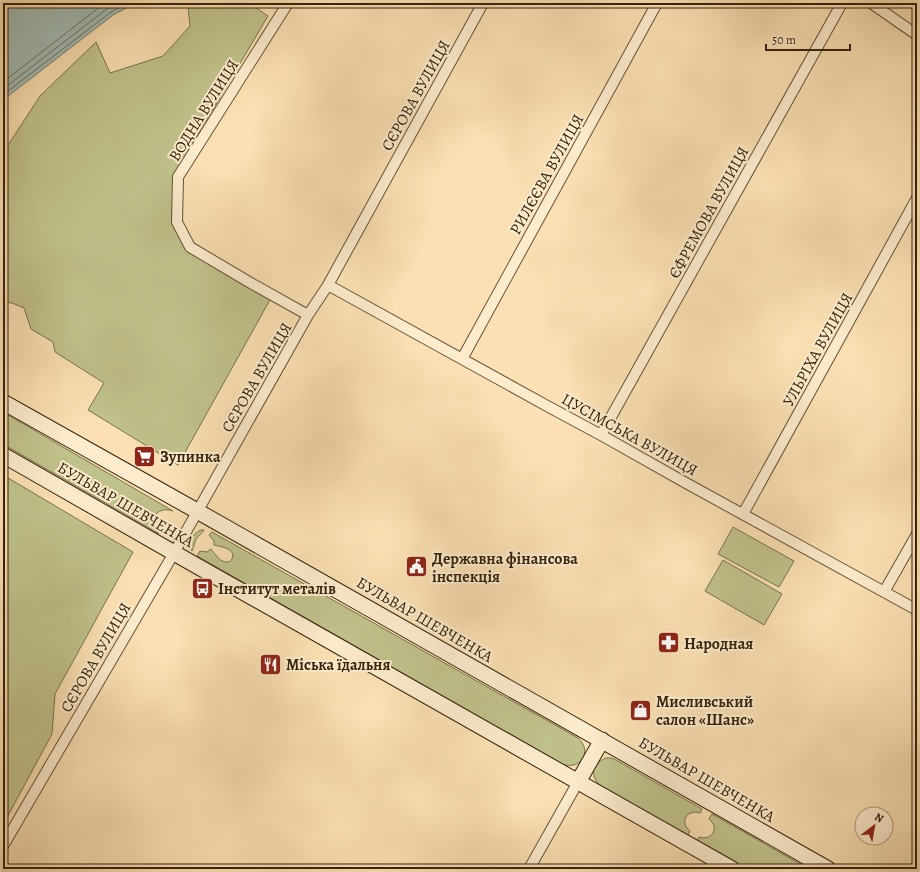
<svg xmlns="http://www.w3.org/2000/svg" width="920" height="872" font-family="Alegreya,serif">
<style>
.green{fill:#c0c28b;stroke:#7a724c}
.water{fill:#a1bbb4;stroke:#757e71}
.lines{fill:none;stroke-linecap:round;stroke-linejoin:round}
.shore{stroke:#6a6f60;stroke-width:1}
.minor-casing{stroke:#665236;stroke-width:12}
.secondary-casing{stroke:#34230d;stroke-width:17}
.minor{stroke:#fcebcd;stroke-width:10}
.secondary{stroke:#fcebcd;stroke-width:15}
.labels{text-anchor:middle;stroke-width:4;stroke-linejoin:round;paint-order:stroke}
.street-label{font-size:16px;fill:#34230d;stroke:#fcebcd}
.poi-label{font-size:16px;font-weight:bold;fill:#34230d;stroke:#fcebcd;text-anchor:start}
</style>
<rect width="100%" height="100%" fill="#fae0b2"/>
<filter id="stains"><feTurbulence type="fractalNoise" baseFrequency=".005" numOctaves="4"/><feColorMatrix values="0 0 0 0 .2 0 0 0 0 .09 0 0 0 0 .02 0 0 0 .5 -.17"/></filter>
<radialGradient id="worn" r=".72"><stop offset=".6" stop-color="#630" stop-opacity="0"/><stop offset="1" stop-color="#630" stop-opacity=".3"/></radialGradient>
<path class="green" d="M195,3H249L268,16L173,177L172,224L186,249L271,298L178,465L88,410L104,383L55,352L53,342L31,329L24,308L12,303L3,302V153L40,96L96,42L110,73L163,56L190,26L188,7Z
M3,412L173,511C156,505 146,522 159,534L3,444Z
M3,475L133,552L55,694L52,734L3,825Z
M733,527L794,561L779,587L718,554Z
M201,530H204C202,534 200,534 197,538C195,540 194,547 192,551C188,542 192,534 201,530Z
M212,532L578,738C593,751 581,771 562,764L197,556L200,551L207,552L211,549C216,555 220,563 229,562L232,559L233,554C229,547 221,547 214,545V541L209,535Z
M723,560L782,594L764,625L705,591Z
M606,758H611L616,760L702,809L700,813C687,809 679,822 690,831L687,836L601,786C589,776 592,764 606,758Z
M712,814L809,869H746L697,841L699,837C712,841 720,828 709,819Z"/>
<path class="water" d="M3,3H136L113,15L3,100Z"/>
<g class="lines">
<path class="shore" d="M3,82L105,3
M3,89L108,8L117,3
M3,95L111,12L127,3"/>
<defs>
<path id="minor" d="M288,3L178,177L177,222L190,247L249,282L308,315
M871,3L917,35
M328,285L549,407L601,435L686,483L917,610
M462,359L657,3
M601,435L842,3
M743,514L917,198
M884,592L917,534
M3,846L174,553L308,315L328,285L483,3
M529,869L578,782"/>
<path id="secondary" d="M3,402L197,511L828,869
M3,455L190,562L732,869
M578,782L602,740"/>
</defs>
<use href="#minor" class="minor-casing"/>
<use href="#secondary" class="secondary-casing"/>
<use href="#minor" class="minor"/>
<use href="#secondary" class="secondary"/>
</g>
<defs>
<symbol id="supermarket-square" viewBox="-11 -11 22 22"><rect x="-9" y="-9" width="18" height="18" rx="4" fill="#8f2418" stroke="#fcebcd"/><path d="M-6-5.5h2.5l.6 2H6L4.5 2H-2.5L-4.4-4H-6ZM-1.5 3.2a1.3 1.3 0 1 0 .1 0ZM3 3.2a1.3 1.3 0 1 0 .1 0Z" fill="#fff"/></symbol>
<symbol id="civic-square" viewBox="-11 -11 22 22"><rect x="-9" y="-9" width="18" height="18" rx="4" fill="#8f2418" stroke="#fcebcd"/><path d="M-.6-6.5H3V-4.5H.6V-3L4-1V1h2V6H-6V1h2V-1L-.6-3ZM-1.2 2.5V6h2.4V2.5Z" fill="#fff"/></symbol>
<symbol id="bus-square" viewBox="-11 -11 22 22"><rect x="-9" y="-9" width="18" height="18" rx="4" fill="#8f2418" stroke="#fcebcd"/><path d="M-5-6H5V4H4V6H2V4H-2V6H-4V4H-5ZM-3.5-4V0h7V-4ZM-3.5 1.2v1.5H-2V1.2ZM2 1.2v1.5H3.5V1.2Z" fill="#fff"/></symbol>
<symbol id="pharmacy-square" viewBox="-11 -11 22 22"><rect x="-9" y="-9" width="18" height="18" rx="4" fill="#8f2418" stroke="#fcebcd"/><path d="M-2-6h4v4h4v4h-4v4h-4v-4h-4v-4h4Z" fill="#fff"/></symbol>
<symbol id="restaurant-square" viewBox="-11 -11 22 22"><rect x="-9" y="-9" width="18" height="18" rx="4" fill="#8f2418" stroke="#fcebcd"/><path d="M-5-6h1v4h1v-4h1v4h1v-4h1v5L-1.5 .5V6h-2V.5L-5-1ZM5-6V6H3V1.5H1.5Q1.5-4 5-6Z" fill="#fff"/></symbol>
<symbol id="shop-square" viewBox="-11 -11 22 22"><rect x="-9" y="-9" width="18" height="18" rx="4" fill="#8f2418" stroke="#fcebcd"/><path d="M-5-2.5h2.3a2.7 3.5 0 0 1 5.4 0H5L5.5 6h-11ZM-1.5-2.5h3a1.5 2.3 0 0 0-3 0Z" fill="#fff"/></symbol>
</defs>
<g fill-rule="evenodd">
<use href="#supermarket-square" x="132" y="444" width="25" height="25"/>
<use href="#civic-square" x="404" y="554" width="25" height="25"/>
<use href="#bus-square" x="190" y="576" width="25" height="25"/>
<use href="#pharmacy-square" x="656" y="630" width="25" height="25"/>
<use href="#restaurant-square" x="258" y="652" width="25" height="25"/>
<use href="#shop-square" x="628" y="698" width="25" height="25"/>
</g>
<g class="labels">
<g class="street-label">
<text transform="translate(415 95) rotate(-61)" y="6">СЄРОВА ВУЛИЦЯ</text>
<text transform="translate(203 110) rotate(-58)" y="6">ВОДНА ВУЛИЦЯ</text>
<text transform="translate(546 174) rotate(-61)" y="6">РИЛЄЄВА ВУЛИЦЯ</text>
<text transform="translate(708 212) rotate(-61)" y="6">ЄФРЕМОВА ВУЛИЦЯ</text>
<text transform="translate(817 349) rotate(-61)" y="6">УЛЬРІХА ВУЛИЦЯ</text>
<text transform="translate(256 377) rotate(-60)" y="6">СЄРОВА ВУЛИЦЯ</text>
<text transform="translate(630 434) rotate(29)" y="6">ЦУСІМСЬКА ВУЛИЦЯ</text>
<text transform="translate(126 504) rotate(30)" y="6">БУЛЬВАР ШЕВЧЕНКА</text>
<text transform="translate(425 619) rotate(30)" y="6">БУЛЬВАР ШЕВЧЕНКА</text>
<text transform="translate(95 657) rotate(-60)" y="6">СЄРОВА ВУЛИЦЯ</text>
<text transform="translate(707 779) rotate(30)" y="6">БУЛЬВАР ШЕВЧЕНКА</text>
</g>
<g class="poi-label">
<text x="160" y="462">Зупинка</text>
<text x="432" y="564">Державна фінансова<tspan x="432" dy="18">інспекція</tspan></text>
<text x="218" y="594">Інститут металів</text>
<text x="684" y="649">Народная</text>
<text x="286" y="670">Міська їдальня</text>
<text x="656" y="707">Мисливський<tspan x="656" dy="18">салон «Шанс»</tspan></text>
</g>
</g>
<rect width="920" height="872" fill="none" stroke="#fae0b2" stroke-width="16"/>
<rect x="4" y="4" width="912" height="864" fill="none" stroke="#34230d" stroke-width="2"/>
<rect x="8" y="8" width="904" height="856" fill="none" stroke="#34230d"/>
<g transform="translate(874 826) rotate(31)"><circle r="19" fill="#fcebcd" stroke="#ac9b80"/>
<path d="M0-3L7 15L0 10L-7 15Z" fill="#8f2418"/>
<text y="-6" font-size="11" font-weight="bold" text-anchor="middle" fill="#34230d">N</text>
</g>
<path d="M766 44v6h84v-6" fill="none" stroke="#34230d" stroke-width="2"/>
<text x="772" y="44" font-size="12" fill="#34230d" stroke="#fcebcd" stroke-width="3" paint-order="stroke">50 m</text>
<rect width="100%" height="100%" filter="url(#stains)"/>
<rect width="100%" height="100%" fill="url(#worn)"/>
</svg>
